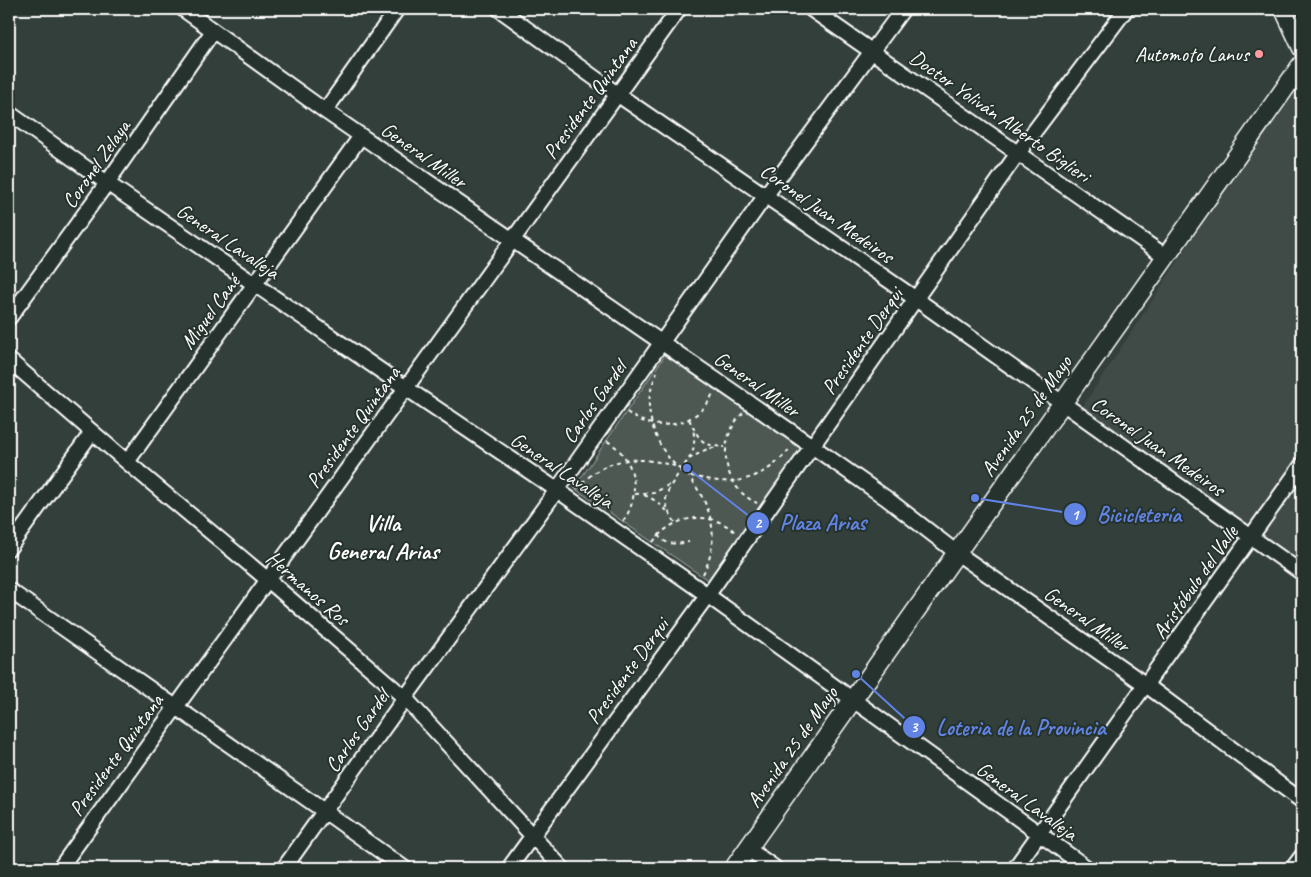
<svg xmlns="http://www.w3.org/2000/svg" width="1311" height="877" font-family="Caveat,sans-serif">
<style>
.built{fill:#404c47}
.green{fill:#4d5853;stroke:#a6aca9}
.lines{fill:none;stroke-linecap:round;stroke-linejoin:round}
.minor-casing{stroke:#fff;stroke-width:18}
.major-casing{stroke:#fff;stroke-width:21}
.path{stroke:#fff;stroke-width:2;stroke-dasharray:4 4;stroke-linecap:butt}
.minor{stroke:#26332d;stroke-width:14}
.major{stroke:#26332d;stroke-width:18}
.poi-dot{fill:#ff9aa2;stroke:#26332d;stroke-width:2}
.labels{text-anchor:middle;stroke-width:4;stroke-linejoin:round;paint-order:stroke}
.poi-label{font-size:21px;fill:#fff;stroke:#26332d;text-anchor:end}
.street-label{font-size:21px;fill:#fff;stroke:#26332d}
.quarter-label{font-size:24px;font-weight:bold;fill:#fff;stroke:#26332d}
.leader{fill:none;stroke:#6183e4;stroke-width:2}
.callout-dot{fill:#6183e4;stroke:#26332d;stroke-width:2}
.mark-label{font-size:15px;text-anchor:middle;font-weight:bold;fill:#fff}
.callout-label{font-size:22px;text-anchor:middle;font-weight:bold;fill:#6183e4;stroke:#26332d;stroke-width:4;stroke-linejoin:round;paint-order:stroke}
</style>
<rect width="100%" height="100%" fill="#333f3a"/>
<filter id="ink" filterUnits="userSpaceOnUse"><feTurbulence type="fractalNoise" baseFrequency=".02" numOctaves="2"/><feDisplacementMap in="SourceGraphic" scale="10" xChannelSelector="R" yChannelSelector="G"/><feConvolveMatrix kernelMatrix="1 2 1 2 8 2 1 2 1" color-interpolation-filters="sRGB"/></filter>
<g filter="url(#ink)">
<path class="built" d="M1302,72V566L1079,412Z"/>
<path class="green" d="M666,354L801,448L709,581L574,488Z"/>
<g class="lines">
<defs>
<path id="minor" d="M183,9L325,111L812,446L886,498L957,553L1146,685L1302,801
M499,9L617,94L916,299L1302,573
M811,9L1165,256
M325,111L397,9
M9,113L107,183L406,388L557,490L696,587L1087,868
M9,318L107,183L213,31
M9,360L127,462L268,580L405,698L562,868
M127,462L361,136
M9,548L92,432
M9,590L324,811L404,868
M748,849L775,868
M9,867L11,868
M60,868L679,9
M284,868L405,698L557,490L766,195L903,9
M509,868L707,596L1018,153L1126,9
M1015,868L1302,465
M1293,868L1302,856"/>
<path id="major" d="M1284,9L1302,48
M734,868L1302,64"/>
</defs>
<use href="#minor" class="minor-casing"/>
<use href="#major" class="major-casing"/>
<path class="path" d="M657,372C653,382 649,394 649,405C650,430 664,460 686,473C692,477 700,478 707,479C742,487 770,474 791,447
M627,412C631,415 635,418 640,420C667,432 702,421 713,393
M743,413C716,439 721,487 757,503
M689,419C699,439 701,446 725,447
M607,441C636,457 642,496 623,521
M689,459L705,450L716,447
M687,474C712,506 722,538 702,576
M577,489C592,470 615,458 640,460C651,460 663,463 675,466
M635,494L654,493L672,483
M644,495C654,499 660,504 668,512
M675,522C671,516 666,508 666,501C665,486 688,465 693,450C695,442 694,434 693,426
M658,535C665,546 678,544 689,542
M653,542C673,515 711,509 736,533"/>
<use href="#minor" class="minor"/>
<use href="#major" class="major"/>
</g>
</g>
<circle class="poi-dot" cx="1259" cy="54" r="5"/>
<g class="labels">
<g class="poi-label">
<text x="1249" y="61">Automoto Lanus</text>
</g>
<g class="street-label">
<text transform="translate(590 98) rotate(-54)" y="7">Presidente Quintana</text>
<text transform="translate(1000 116) rotate(35)" y="7">Doctor Yoliván Alberto Biglieri</text>
<text transform="translate(424 155) rotate(35)" y="7">General Miller</text>
<text transform="translate(96 164) rotate(-55)" y="7">Coronel Zelaya</text>
<text transform="translate(827 213) rotate(35)" y="7">Coronel Juan Medeiros</text>
<text transform="translate(228 241) rotate(34)" y="7">General Lavalleja</text>
<text transform="translate(210 312) rotate(-54)" y="7">Miguel Cané</text>
<text transform="translate(862 341) rotate(-55)" y="7">Presidente Derqui</text>
<text transform="translate(757 384) rotate(35)" y="7">General Miller</text>
<text transform="translate(594 402) rotate(-55)" y="7">Carlos Gardel</text>
<text transform="translate(1026 416) rotate(-55)" y="7">Avenida 25 de Mayo</text>
<text transform="translate(353 427) rotate(-54)" y="7">Presidente Quintana</text>
<text transform="translate(1158 446) rotate(35)" y="7">Coronel Juan Medeiros</text>
<text transform="translate(562 470) rotate(34)" y="7">General Lavalleja</text>
<text transform="translate(1195 582) rotate(-55)" y="7">Aristóbulo del Valle</text>
<text transform="translate(308 588) rotate(41)" y="7">Hermanos Ros</text>
<text transform="translate(1087 619) rotate(35)" y="7">General Miller</text>
<text transform="translate(627 671) rotate(-54)" y="7">Presidente Derqui</text>
<text transform="translate(357 731) rotate(-55)" y="7">Carlos Gardel</text>
<text transform="translate(792 747) rotate(-55)" y="7">Avenida 25 de Mayo</text>
<text transform="translate(116 755) rotate(-54)" y="7">Presidente Quintana</text>
<text transform="translate(1027 801) rotate(36)" y="7">General Lavalleja</text>
</g>
<g class="quarter-label">
<text x="383" y="531">Villa<tspan x="383" dy="28">General Arias</tspan></text>
</g>
</g>
<path class="leader" d="M975 498L1075 514M687 468L758 523M856 674L914 727"/>
<g class="callout-dot">
<circle cx="975" cy="498" r="5"/>
<circle cx="687" cy="468" r="5"/>
<circle cx="856" cy="674" r="5"/>
<circle cx="1075" cy="514" r="12"/>
<circle cx="758" cy="523" r="12"/>
<circle cx="914" cy="727" r="12"/>
</g>
<g class="mark-label">
<text x="1075" y="520">1</text>
<text x="758" y="528">2</text>
<text x="914" y="732">3</text>
</g>
<g class="callout-label">
<text x="1139" y="522">Bicicletería</text>
<text x="823" y="530">Plaza Arias</text>
<text x="1021" y="735">Loteria de la Provincia</text>
</g>
<rect width="1311" height="877" fill="none" stroke="#26332d" stroke-width="30"/>
<rect x="15" y="15" width="1281" height="847" fill="none" stroke="#fff" stroke-width="2" filter="url(#ink)"/>
</svg>
